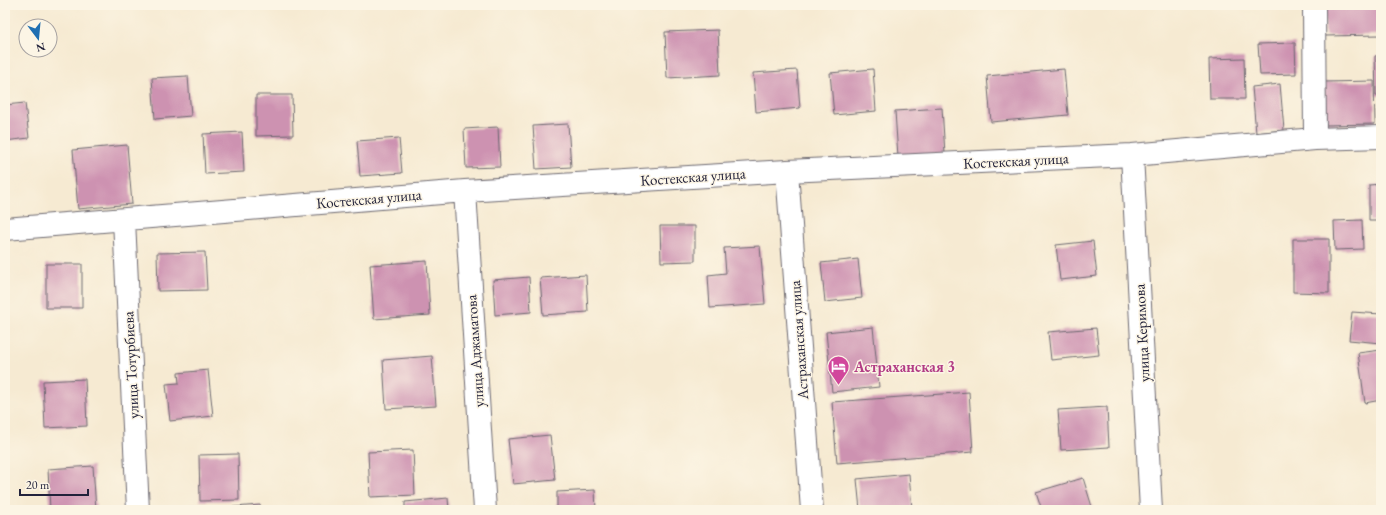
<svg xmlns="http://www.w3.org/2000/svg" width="1386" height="515" font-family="'EB Garamond',serif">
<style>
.building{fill:#cd92b1}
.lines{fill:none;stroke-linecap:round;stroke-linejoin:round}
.minor-casing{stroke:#6c6870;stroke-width:24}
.minor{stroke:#fff;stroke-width:22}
.labels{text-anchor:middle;stroke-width:3;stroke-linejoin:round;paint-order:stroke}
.street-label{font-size:15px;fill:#22223b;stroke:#fcf5e5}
.hotel-label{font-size:15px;font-weight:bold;fill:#b23c85;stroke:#fcf5e5;text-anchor:start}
</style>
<rect width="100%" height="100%" fill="#fcf5e5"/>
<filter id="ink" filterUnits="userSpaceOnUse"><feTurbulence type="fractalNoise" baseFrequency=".025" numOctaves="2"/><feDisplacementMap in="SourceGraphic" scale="8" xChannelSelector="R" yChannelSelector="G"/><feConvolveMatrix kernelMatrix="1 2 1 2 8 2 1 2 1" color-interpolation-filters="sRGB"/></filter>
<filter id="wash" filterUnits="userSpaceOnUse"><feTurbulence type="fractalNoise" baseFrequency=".012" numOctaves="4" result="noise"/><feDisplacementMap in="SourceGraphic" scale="16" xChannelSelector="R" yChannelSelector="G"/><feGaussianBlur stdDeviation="0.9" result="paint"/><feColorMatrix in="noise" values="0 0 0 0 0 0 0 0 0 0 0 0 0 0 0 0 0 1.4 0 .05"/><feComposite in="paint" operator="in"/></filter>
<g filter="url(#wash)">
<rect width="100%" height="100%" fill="#f6ead2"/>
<g id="blocks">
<path class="building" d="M1325,5H1381V35L1325,36Z
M718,30L720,75L667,78L665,32Z
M1295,43L1296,74L1260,75L1258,44Z
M1381,55V96H1376L1375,56Z
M1244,58L1245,99H1210L1209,59Z
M873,69L876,111L834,115L830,73Z
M1064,69L1068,115L991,122L987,76Z
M797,70L800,108L756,112L753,73Z
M188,76L191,116L155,119L152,78Z
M1374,81L1375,124L1325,125L1324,82Z
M1280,84L1284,130L1256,133L1252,87Z
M256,95H292L293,135L256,136Z
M25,103L29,138L5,141V105Z
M942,108L945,154L898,157L895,111Z
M568,124L571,167L536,169L533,126Z
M498,127L500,167L466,168L464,129Z
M242,132L244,172L205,174L203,134Z
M399,138L402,173L360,176L357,141Z
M127,145L132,204L78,209L73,150Z
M1381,184V221H1369V185Z
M1362,220L1363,249L1335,250L1334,221Z
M660,226H695V261L661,262Z
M1293,239H1329V293L1293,292Z
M1093,241L1097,276L1060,280L1056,245Z
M760,246L765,304L710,308L708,275L726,273L724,248Z
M205,252L207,290L158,291L157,253Z
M858,259L862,298L825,302L821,263Z
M427,261L430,315L374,319L370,265Z
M46,264H82V308H46Z
M586,275L588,312L543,315L540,278Z
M529,277L531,312L495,315L493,280Z
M1352,312L1381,314V343L1349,340Z
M873,327L879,387L832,392L826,332Z
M1096,328L1099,355L1051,360L1048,332Z
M1381,350V400L1365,403L1358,353Z
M432,356L436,406L386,409L383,360Z
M208,370L213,416L170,421L166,384L179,383L178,373Z
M85,379L87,426L45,428L43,381Z
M969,392L973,452L837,463L832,402Z
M1107,407L1109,447L1061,450L1058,410Z
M550,435L555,480L513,484L508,439Z
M413,450L415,495L370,497L368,452Z
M238,454L239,500L200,501L199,455Z
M93,466L96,510H50L48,469Z
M909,474L912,510H860L857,479Z
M1083,478L1093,510H1042L1036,492Z
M595,490L596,510H557V492Z
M448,498L449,510H405V502Z
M260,505L261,510H209V509Z"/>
</g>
</g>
<g filter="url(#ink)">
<use href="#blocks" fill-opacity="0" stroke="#6c6870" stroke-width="1"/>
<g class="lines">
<defs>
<path id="minor" d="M1314,5L1315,139
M1132,155L1151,510
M787,171L812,510
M465,191L485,510
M124,220L138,510
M5,229L465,191L787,171L1132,155L1315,139L1381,137"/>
</defs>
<use href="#minor" class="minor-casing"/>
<use href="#minor" class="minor"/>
</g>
</g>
<defs>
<symbol id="hotel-pin" viewBox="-11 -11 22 30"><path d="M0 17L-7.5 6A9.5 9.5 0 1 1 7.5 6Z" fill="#d1479c" stroke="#fcf5e5"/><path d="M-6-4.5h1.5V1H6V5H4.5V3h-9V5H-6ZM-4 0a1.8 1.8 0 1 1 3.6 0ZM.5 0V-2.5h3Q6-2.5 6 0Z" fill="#fff"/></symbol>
</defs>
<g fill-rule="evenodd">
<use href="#hotel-pin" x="826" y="354" width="25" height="34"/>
</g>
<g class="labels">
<g class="street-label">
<text transform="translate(1016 161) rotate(-3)" y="5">Костекская улица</text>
<text transform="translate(693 177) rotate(-4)" y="5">Костекская улица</text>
<text transform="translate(369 199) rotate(-5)" y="5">Костекская улица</text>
<text transform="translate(1142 333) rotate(-93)" y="5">улица Керимова</text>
<text transform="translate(799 340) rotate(-94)" y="5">Астраханская улица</text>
<text transform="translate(475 351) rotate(-94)" y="5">улица Аджаматова</text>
<text transform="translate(131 365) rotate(-93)" y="5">улица Тотурбиева</text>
</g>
<g class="hotel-label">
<text x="854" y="372">Астраханская 3</text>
</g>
</g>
<rect width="1386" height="515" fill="none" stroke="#fcf5e5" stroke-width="20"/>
<g transform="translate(38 38) rotate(164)"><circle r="19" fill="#fcf5e5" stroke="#a5a1a1"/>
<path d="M0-3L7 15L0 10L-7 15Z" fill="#1f6fb2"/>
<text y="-6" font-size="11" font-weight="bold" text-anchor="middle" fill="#22223b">N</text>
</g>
<path d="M20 489v6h68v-6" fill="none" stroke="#22223b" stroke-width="2"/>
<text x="26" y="489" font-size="12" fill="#22223b" stroke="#fcf5e5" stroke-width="3" paint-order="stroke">20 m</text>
</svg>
